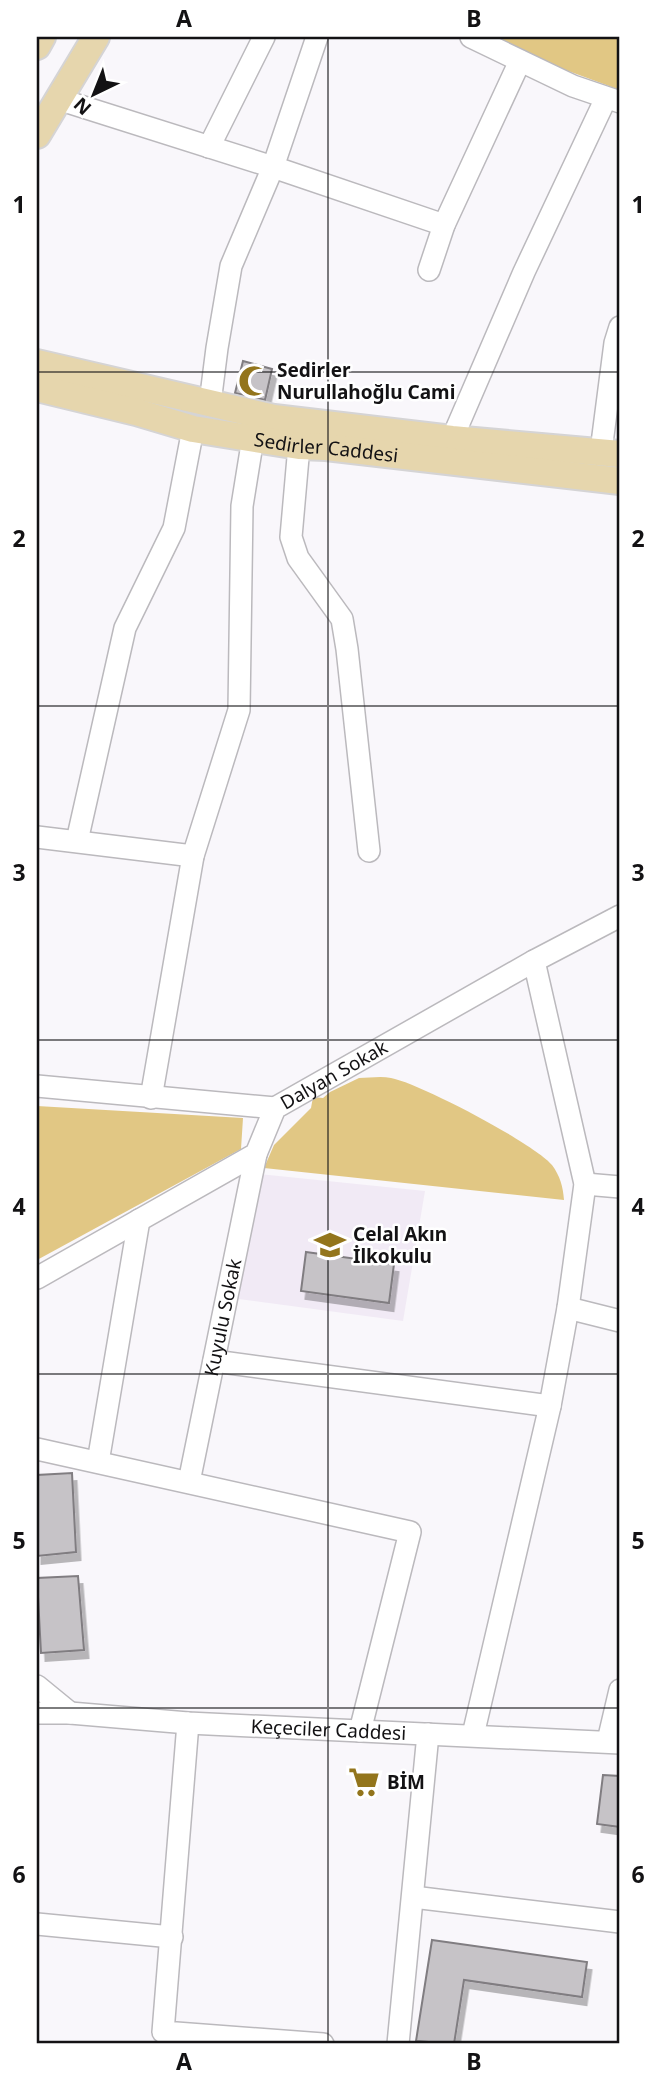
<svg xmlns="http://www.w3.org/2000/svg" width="657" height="2081" font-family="'Noto Sans',sans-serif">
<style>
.built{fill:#f1eaf5}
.green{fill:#e1c784}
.building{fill:#c6c3c7;stroke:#807d81;stroke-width:2;filter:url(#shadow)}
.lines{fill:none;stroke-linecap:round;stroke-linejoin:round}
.minor-casing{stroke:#bbb9bd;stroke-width:24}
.major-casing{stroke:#d5d4d5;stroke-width:30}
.minor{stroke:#fff;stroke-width:21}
.major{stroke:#e6d6ad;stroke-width:26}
.grid{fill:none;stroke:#131214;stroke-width:2;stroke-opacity:0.55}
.labels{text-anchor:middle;stroke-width:5;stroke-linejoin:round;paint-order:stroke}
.poi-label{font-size:19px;font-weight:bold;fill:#131214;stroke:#fff;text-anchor:start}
.street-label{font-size:19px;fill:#131214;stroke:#fff}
.neatline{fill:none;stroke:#131214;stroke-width:2.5}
.grid-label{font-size:23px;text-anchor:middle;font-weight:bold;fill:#131214}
</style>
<defs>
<filter id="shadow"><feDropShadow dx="4.5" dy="8" stdDeviation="0" flood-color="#0004"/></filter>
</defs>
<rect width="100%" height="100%" fill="#f9f7fb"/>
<path class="built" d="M259,1174L425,1191L403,1321L231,1298Z"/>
<path class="green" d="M497,37H620V90L560,68Z
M359,1078C369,1078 381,1076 391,1078C419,1083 535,1144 552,1165C560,1176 563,1186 564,1200L264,1168L274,1145L311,1108L313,1097L323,1098L330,1092Z
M37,1106L243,1118L241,1149L37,1260Z"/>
<path class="building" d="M243,361L272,369L265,400L235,393Z
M306,1252L394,1264L389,1303L301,1291Z
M72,1473L76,1552L37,1556V1475Z
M78,1576L84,1650L41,1653L37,1578Z
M603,1775L620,1776V1827L597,1824Z
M432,1940L587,1962L582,1997L464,1980L454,2044L416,2041Z"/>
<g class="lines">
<defs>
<g id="minor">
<path d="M471,37L573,86L620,102"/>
<path d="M58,99L273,167L444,225"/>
<path d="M209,147L264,37"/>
<path d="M429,270L444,225L520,61"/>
<path d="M210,403L217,348L231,266L273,167L317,37"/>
<path d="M299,446L291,537L298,558L342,619L347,649L369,851"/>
<path d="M601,451L615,343L620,327"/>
<path d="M452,454V439L524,272L606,98"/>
<path d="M37,837L193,856"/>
<path d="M77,841L125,628L174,528L193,429"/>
<path d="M37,1086L275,1108"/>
<path d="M151,1098L193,856L239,710L242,506L253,438"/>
<path d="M585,1184L620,1187"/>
<path id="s1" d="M37,1278L256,1154L275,1108L534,961L620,916"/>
<path d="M568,1308L620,1321"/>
<path d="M214,1361L550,1406"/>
<path d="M37,1449L410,1532L360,1731"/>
<path d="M98,1462L139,1220"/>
<path id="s2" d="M189,1482L256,1154"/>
<path d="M37,1686L70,1713"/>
<path id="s3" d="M37,1713H70L188,1723L620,1743"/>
<path d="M188,1723L163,2032L323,2044"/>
<path d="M473,1735L550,1406L568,1308L585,1184L534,961"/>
<path d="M608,1741L620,1690"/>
<path d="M413,1897L620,1922"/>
<path d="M37,1924L172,1937"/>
<path d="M398,2044L428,1734"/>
</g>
<g id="major">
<path d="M37,46L42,37"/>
<path d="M37,135L96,37"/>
<path d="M37,363L274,418L452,439L620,454"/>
<path id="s4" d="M37,388L136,412L193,429L299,446L326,447L620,481"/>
</g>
</defs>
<use href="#minor" class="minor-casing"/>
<use href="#major" class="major-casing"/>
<use href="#minor" class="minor"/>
<use href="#major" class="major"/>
</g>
<path class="grid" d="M328,37V2044M37,372H620M37,706H620M37,1040H620M37,1374H620M37,1708H620"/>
<defs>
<symbol id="mosque-bare" viewBox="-9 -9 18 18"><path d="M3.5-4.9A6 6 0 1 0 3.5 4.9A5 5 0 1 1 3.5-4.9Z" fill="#93751c" stroke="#fff" stroke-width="2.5" paint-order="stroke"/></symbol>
<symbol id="school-bare" viewBox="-9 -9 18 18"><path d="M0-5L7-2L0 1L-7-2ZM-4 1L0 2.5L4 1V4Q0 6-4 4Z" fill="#93751c" stroke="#fff" stroke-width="2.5" paint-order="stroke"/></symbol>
<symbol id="supermarket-bare" viewBox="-9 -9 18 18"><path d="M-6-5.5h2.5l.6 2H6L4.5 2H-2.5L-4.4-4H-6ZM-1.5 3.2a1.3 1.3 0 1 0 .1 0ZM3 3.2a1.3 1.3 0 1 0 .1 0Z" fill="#93751c" stroke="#fff" stroke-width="2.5" paint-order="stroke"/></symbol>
</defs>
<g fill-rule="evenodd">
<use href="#mosque-bare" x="232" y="359" width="44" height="44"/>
<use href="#school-bare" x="308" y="1223" width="44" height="44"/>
<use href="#supermarket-bare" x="342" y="1760" width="44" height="44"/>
</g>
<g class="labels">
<g class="poi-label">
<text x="277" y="377">Sedirler<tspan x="277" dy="22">Nurullahoğlu Cami</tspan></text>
<text x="353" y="1241">Celal Akın<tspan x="353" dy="22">İlkokulu</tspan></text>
<text x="387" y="1789">BİM</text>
</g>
<g class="street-label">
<text dy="7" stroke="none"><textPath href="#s4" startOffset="296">Sedirler Caddesi</textPath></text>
<text dy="7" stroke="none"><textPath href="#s1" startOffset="369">Dalyan Sokak</textPath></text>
<text dy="7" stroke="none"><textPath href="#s2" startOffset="168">Kuyulu Sokak</textPath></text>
<text dy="7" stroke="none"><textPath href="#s3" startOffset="292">Keçeciler Caddesi</textPath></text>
</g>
</g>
<rect width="657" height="2081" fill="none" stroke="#ffffff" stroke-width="77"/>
<g transform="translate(94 94) rotate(223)" stroke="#ffffff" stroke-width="5" paint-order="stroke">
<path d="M0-5L12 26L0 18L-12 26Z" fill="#131214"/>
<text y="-10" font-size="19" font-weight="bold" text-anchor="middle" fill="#131214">N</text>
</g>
<rect x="38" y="38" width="580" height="2004" class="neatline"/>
<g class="grid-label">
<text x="184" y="27">A</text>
<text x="474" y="27">B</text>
<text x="19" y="213">1</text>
<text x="638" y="213">1</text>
<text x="19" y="547">2</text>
<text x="638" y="547">2</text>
<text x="19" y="881">3</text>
<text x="638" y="881">3</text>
<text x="19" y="1215">4</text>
<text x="638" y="1215">4</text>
<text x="19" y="1549">5</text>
<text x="638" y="1549">5</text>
<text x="19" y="1883">6</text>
<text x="638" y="1883">6</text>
<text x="184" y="2070">A</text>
<text x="474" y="2070">B</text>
</g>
</svg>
